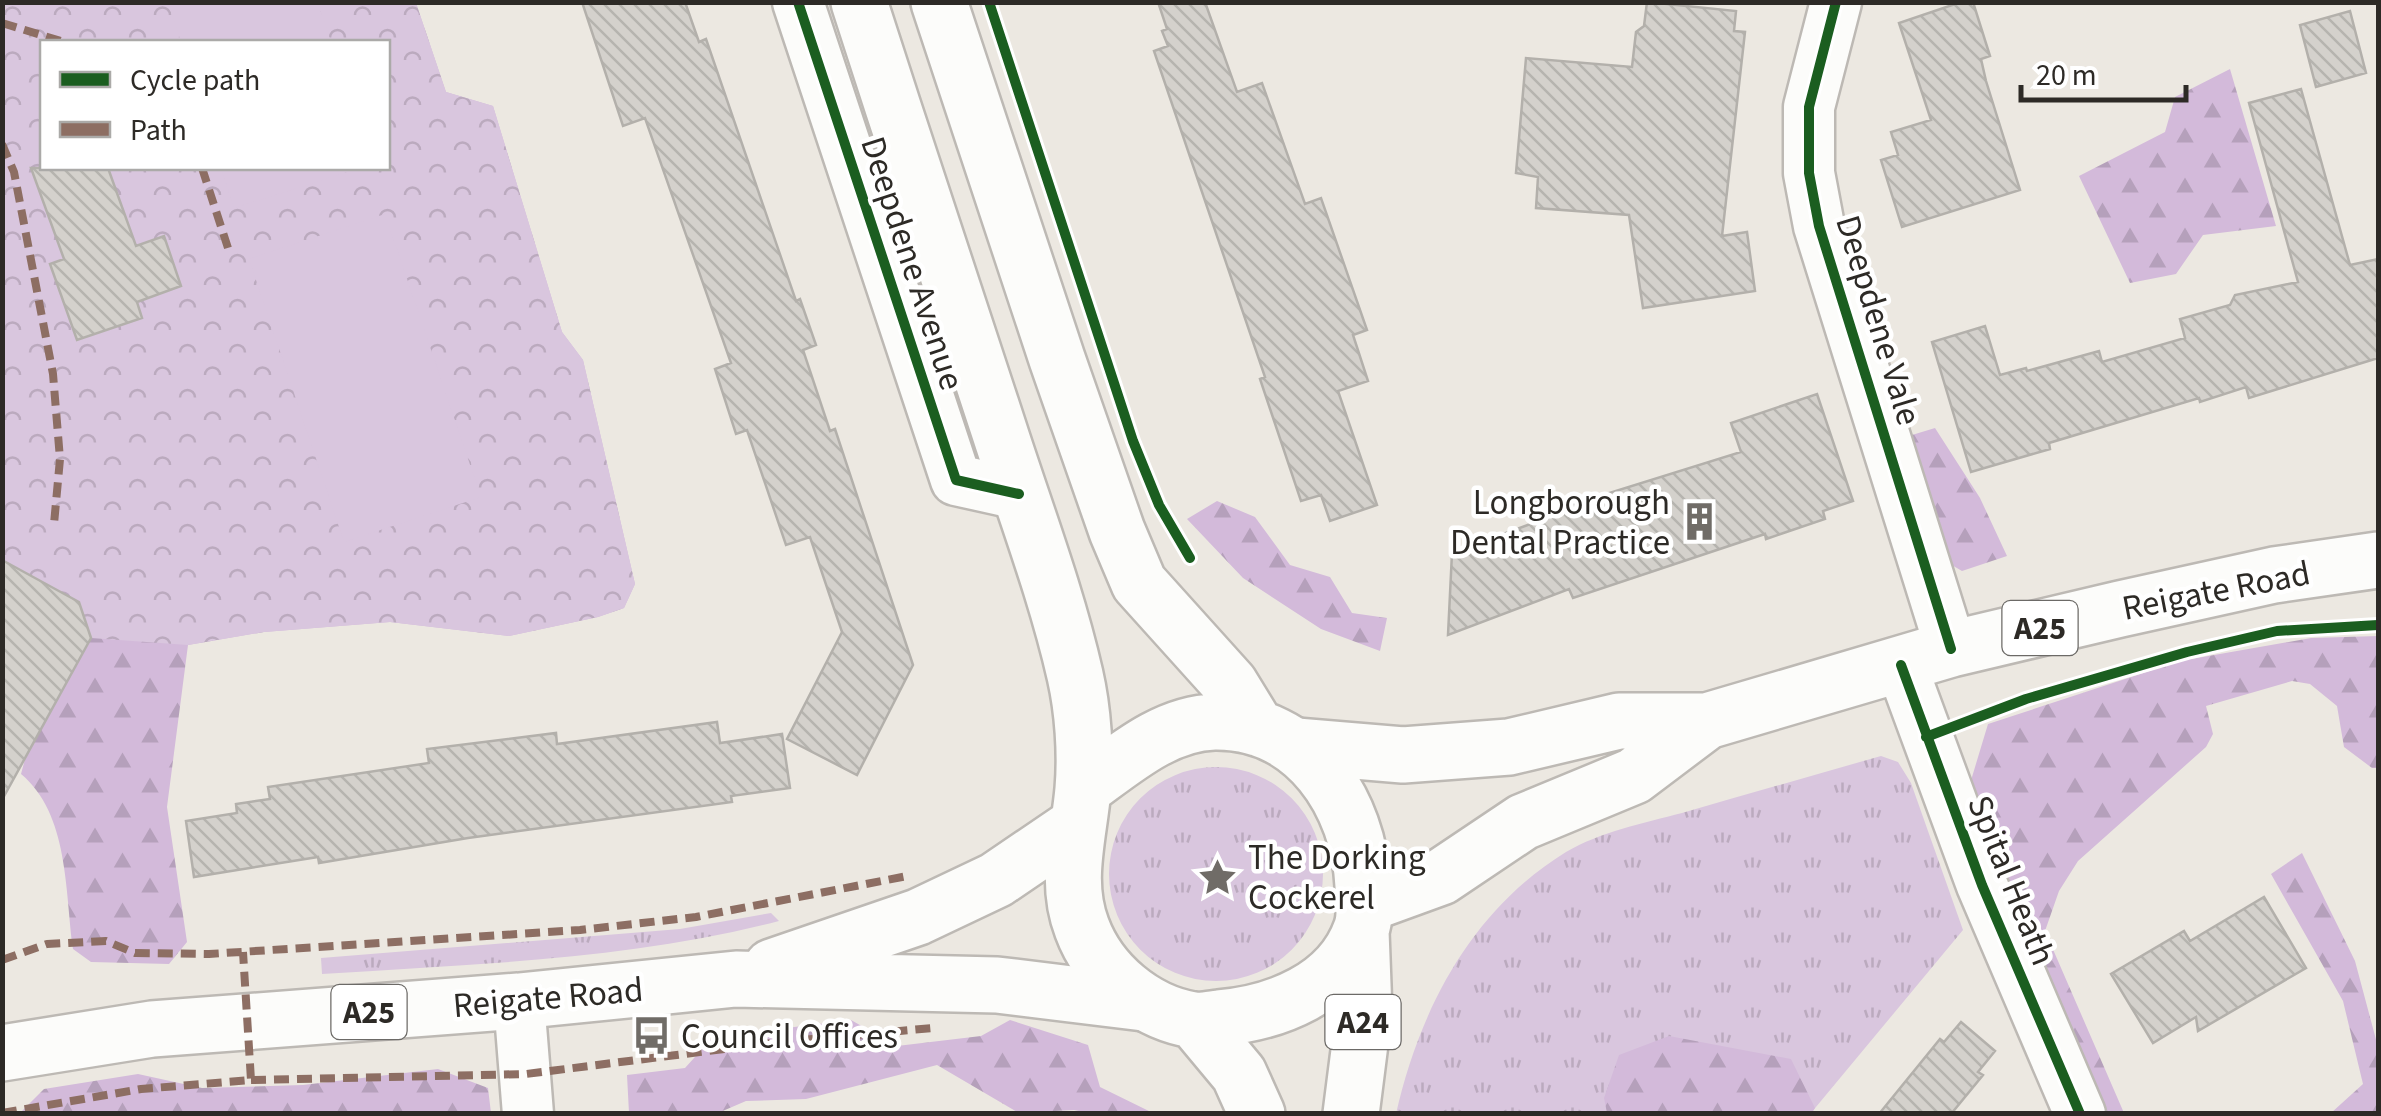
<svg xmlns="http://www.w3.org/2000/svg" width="2381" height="1116" font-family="'Source Sans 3',sans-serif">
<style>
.grass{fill:url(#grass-tufts)}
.forest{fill:url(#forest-firs)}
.park{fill:url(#park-crowns);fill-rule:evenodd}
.pitch{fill:#d9c6de}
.building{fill:url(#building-back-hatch);stroke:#b3b0ab;stroke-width:2.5}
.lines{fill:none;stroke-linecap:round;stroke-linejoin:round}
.street-casing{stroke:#bdb9b4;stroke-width:55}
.primary-casing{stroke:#bdb9b4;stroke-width:60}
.highway-casing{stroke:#bdb9b4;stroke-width:60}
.street{stroke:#fcfcfa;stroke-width:50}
.primary{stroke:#fcfcfa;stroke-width:55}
.highway{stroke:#fcfcfa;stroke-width:55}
.quiet{stroke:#8d6e63;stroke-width:8;stroke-dasharray:15 8;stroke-linecap:butt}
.cycleway-casing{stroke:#fff;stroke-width:16}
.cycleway{stroke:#1b5e20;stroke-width:10}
.labels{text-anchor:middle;stroke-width:9;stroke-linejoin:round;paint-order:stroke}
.shield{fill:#fff;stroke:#6c6a67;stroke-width:2.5}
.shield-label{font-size:32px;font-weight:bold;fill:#2d2a26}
.street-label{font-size:35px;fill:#2d2a26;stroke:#fff}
.poi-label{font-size:35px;fill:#2d2a26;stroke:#fff;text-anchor:start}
</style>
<defs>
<pattern id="grass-tufts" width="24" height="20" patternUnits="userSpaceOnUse" patternTransform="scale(2.5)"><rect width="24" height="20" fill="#d9c6de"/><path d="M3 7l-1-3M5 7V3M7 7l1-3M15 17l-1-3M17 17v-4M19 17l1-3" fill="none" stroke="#bbaabe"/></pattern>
<pattern id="forest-firs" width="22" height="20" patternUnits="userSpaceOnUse" patternTransform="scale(2.5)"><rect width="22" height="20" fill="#d3bada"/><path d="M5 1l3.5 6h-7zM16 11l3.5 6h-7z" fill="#b5a0bb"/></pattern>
<pattern id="park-crowns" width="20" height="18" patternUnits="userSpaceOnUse" patternTransform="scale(2.5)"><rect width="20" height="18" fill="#d9c6de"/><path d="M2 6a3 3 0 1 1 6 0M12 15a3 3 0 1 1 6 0" fill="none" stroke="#bbaabe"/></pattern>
<pattern id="building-back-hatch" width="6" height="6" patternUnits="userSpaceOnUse" patternTransform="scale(2.5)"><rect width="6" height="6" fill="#d4d1cc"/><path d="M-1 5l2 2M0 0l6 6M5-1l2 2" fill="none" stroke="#b6b4af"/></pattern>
</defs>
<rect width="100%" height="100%" fill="#ece8e1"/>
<path class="grass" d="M1881,756L1898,762L1911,783L1963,930L1811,1113L1396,1114C1420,1008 1472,910 1566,852C1600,832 1644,823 1682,813C1748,794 1814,775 1881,756Z
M1109 874a107 107 0 1 1 214 0a107 107 0 1 1-214 0Z
M771,913L779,921C631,960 474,964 322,974L321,958L680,929Z"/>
<path class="forest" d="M416,3L446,92L493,106L562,332L583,360L635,584L624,608L598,617L509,636L390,622L264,632L188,645L167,807L187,942L169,964L91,962L73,949C65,891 69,814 21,774L25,759L91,638L388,168V42Z
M2230,69L2276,226L2203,235L2176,274L2130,283L2079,176L2165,132L2175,97Z
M1935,428L1980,498L2007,556L1962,571L1950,564L1912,435Z
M1217,501L1255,517L1290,565L1330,577L1352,613L1387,618L1380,651L1321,629L1243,578L1187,519Z
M2378,636V768H2372L2344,747L2337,706L2310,684L2292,681L2206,706L2213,734L2206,747L2078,861L2059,891L2045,931L2124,1113H2102L1969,787L1988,724L2180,661L2311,638Z
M2302,853L2355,961L2378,1047V1113H2331L2363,1084L2343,1001L2271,874Z
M851,1020L897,1046L981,1036L1010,1020L1088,1045L1100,1087L1153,1113H1088L1074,1110L1019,1113L937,1065L806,1099L746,1101L718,1113H629L627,1075L685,1068L713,1037Z
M1669,1036L1791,1059L1815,1108L1811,1114L1607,1113L1604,1098L1619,1055Z
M438,1069L488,1088L491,1113H20L44,1089L138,1074L202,1088L303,1085Z"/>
<path class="park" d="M3,3H416L446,92L493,106L562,332L583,360L635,584L624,608L598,617L509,636L390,622L264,632L188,645L91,638L79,602L20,570L3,574ZM42,42H388V168H42Z"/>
<path class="pitch" d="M168,3H318L331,42H181Z
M221,168H360L234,208Z
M385,214L481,497L344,542L249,259Z"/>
<path class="building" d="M582,2H685L699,42L706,39L796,301L800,299L816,345L803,350L830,431L835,429L913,665L857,775L787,739L842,632L810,537L786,545L747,430L736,434L715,369L731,363L645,118L623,126Z
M1158,2H1205L1237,92L1262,83L1305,204L1321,198L1367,330L1353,335L1368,381L1338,391L1377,505L1330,521L1321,495L1301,501L1260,379L1265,377L1154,51L1168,46L1162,31L1167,29Z
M1647,2L1736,11L1734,31L1745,32L1722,236L1747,232L1755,291L1643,308L1629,215L1536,208L1538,177L1516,173L1526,58L1632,67L1636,32L1644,26Z
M1961,2H1973L1990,56L1981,59L1986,81L2020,190L1902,227L1881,160L1898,155L1891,132L1931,120L1899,23Z
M2350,11L2366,73L2316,87L2300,25Z
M2301,89L2350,265L2378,259V358L2249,398L2246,387L2200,402L2199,398L2049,443L2050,449L1971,472L1932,342L1985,326L2000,375L2026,368L2027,371L2099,351L2102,362L2185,338L2180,319L2230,305L2235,295L2298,282L2249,103Z
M31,168H108L136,246L164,236L181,286L137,302L142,318L77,340L50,264L64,259Z
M1817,394L1853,501L1823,511L1825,519L1766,539L1765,534L1573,598L1569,589L1448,635L1452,553L1544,519L1542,514L1741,452L1731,423Z
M2,560L79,602L91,638L2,800Z
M717,722L720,743L782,734L790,788L731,796L732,802L468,838L319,863L318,857L194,877L186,821L237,813L236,804L270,799L268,787L429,763L427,749L556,733L557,744Z
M2264,897L2306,968L2198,1031L2196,1017L2153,1043L2111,974L2184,931L2190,941Z
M1961,1022L1995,1051L1978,1072L1983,1075L1951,1114H1879L1940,1039L1944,1042Z"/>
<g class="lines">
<defs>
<path id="street" d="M798,2L956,480L1019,494
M1836,2L1809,107V173L1819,226L1951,649
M1901,665L1982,885L2080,1114
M519,1001L528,1114"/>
<path id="primary" d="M1296,746L1403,755L1509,747L1619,721H1707L1951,649L2120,609L2274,575L2378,560
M1364,905L1441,877L1523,822L1634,776L1707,721
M772,967L918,917L996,880L1077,825
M2,1053L152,1029L519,1001L736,979L997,985L1144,1003"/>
<path id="highway" d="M859,2C905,145 952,288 999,430C1025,511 1056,592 1075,675C1083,710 1086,753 1083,789C1079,836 1064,882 1082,928C1099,974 1144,1012 1193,1020C1201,1021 1211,1019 1219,1018C1275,1013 1340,989 1361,930C1366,917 1364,900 1363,886C1359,803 1306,721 1215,722C1164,723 1122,761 1083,789
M939,2L1057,359L1117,531L1139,583L1230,684L1257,728
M1194,1020L1239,1074L1257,1114
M1351,1114L1364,1012L1361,931"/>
</defs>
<use href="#street" class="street-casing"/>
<use href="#primary" class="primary-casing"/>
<use href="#highway" class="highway-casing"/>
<use href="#street" class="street"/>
<use href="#primary" class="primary"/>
<use href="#highway" class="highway"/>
<path class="quiet" d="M2,23L64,42
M2,144L14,172L53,374L60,459L54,524
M202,168L228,248
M2,960L47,944L106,941L135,953L209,954L580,930L696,917L907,876
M251,1080L526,1074L779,1042L933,1028
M2,1113L141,1089L251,1080L243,952"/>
<defs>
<path id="cycleway" d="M798,2L956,480L1019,494
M989,2L1133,441L1159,505L1190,558
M1836,2L1809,107V173L1819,226L1951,649
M1901,665L1982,885L2080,1114
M1926,737L2026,699L2187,652L2277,631L2378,625"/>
</defs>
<use href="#cycleway" class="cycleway-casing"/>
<use href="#cycleway" class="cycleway"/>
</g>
<defs>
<symbol id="building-bare" viewBox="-9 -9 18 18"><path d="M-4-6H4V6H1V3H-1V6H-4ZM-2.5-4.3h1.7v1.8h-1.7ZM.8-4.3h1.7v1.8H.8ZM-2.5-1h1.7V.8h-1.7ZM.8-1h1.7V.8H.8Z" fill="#706c67" stroke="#fff" stroke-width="2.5" paint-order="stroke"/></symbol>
<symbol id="sight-bare" viewBox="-9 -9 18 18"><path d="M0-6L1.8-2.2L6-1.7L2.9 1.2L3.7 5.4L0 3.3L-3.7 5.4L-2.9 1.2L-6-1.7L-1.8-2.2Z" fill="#706c67" stroke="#fff" stroke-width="2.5" paint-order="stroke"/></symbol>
<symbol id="bus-bare" viewBox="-9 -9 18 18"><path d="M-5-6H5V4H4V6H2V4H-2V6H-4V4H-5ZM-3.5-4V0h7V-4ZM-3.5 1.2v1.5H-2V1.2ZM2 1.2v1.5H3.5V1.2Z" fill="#706c67" stroke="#fff" stroke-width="2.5" paint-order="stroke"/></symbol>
</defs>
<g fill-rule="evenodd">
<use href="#building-bare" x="1672" y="494" width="55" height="55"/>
<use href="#sight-bare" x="1190" y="850" width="55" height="55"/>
<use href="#bus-bare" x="624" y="1008" width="55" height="55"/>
</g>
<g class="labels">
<g class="shield">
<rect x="2002.5" y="601" width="75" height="54" rx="8"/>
<rect x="331.5" y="985" width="75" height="54" rx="8"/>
<rect x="1325.5" y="995" width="75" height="54" rx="8"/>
</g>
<g class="shield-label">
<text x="2040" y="639">A25</text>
<text x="369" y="1023">A25</text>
<text x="1363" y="1033">A24</text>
</g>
<g class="street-label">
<text transform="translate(913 263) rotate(72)" y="12">Deepdene Avenue</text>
<text transform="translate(1879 320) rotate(73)" y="12">Deepdene Vale</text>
<text transform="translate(2216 590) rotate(-11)" y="12">Reigate Road</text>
<text transform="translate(2012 880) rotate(68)" y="12">Spital Heath</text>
<text transform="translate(548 997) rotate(-5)" y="12">Reigate Road</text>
</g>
<g class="poi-label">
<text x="1670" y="514" text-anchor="end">Longborough<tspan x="1670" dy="40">Dental Practice</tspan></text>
<text x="1248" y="869">The Dorking<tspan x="1248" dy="40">Cockerel</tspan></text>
<text x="681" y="1048">Council Offices</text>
</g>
</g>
<rect width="2381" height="1116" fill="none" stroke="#2d2a26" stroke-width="10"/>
<rect x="40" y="40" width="350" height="130" fill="#ffffff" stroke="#abaaa8" stroke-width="2.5"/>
<rect x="60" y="72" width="50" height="15" fill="#1b5e20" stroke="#abaaa8" stroke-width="2.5"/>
<text x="130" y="90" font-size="30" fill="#2d2a26">Cycle path</text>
<rect x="60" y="122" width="50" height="15" fill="#8d6e63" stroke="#abaaa8" stroke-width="2.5"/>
<text x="130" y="140" font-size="30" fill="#2d2a26">Path</text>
<path d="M2021 85v15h165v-15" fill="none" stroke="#2d2a26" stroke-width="5"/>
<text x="2036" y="85" font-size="30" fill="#2d2a26" stroke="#ffffff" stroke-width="8" paint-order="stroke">20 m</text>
</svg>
